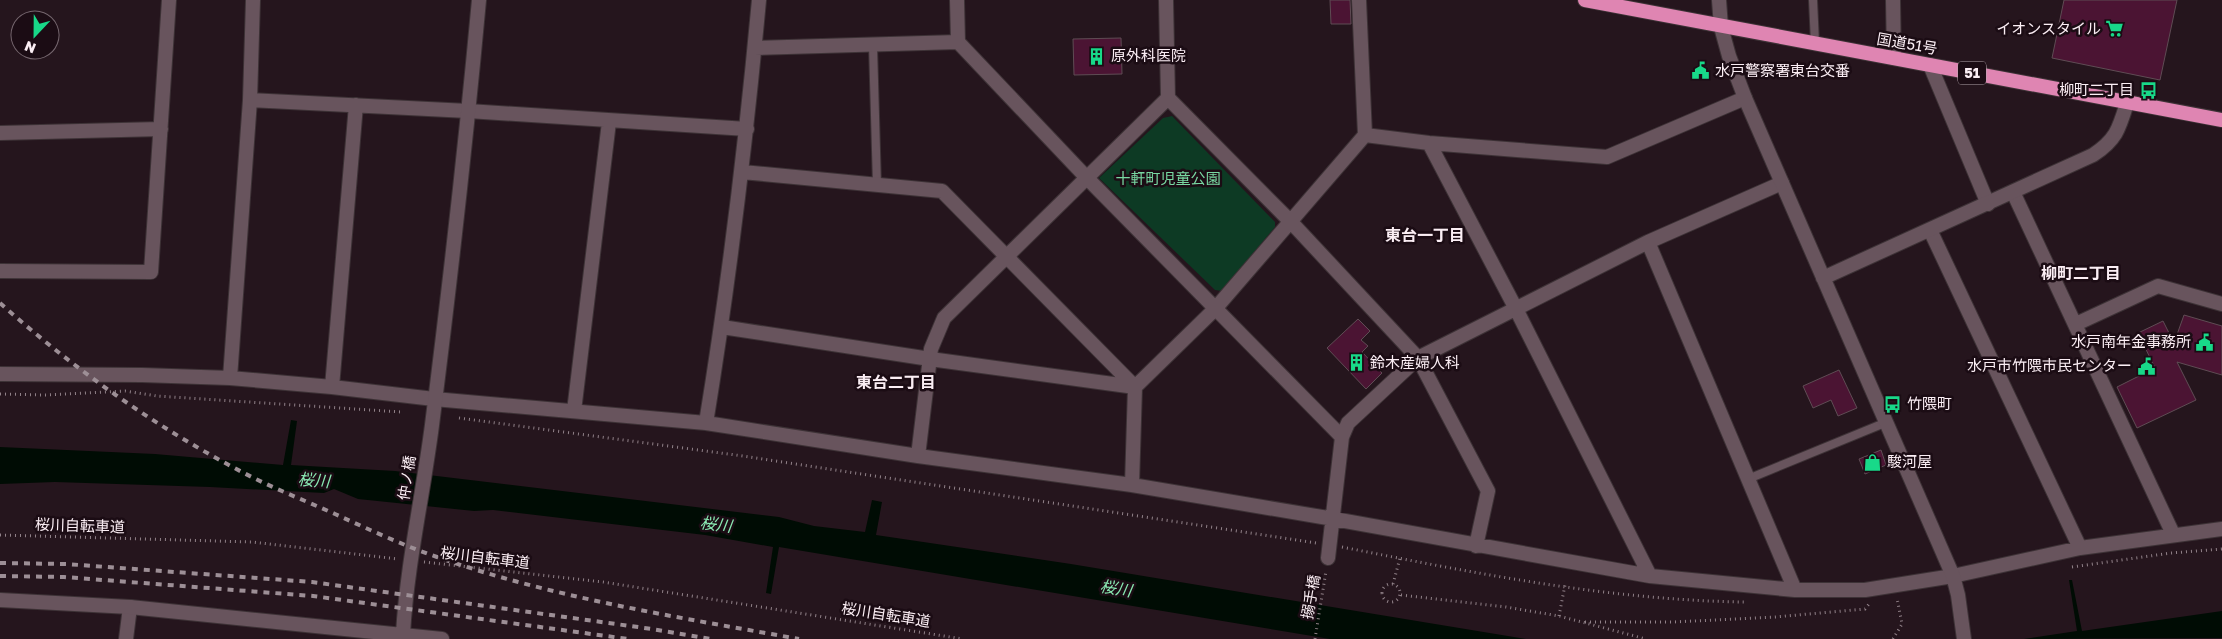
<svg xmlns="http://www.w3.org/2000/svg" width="2222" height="639" font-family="'Golos Text','Noto Sans JP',sans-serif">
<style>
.green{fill:#0d3a24}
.water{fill:#000c04}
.building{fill:#4b1433;stroke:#5f4c54}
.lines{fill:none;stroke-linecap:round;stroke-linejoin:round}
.service-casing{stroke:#3d3236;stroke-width:10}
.minor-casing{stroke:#3d3236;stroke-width:16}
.tertiary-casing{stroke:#3d3236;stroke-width:16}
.secondary-casing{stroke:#3d3236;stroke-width:16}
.trunk-casing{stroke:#3d3236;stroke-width:16}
.path{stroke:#918289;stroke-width:3;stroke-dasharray:1 4;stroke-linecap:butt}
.service{stroke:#68545d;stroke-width:8}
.minor{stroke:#68545d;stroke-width:14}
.tertiary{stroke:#68545d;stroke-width:14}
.secondary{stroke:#68545d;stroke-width:14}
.trunk{stroke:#df85b2;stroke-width:14}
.rail{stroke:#9d8f96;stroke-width:4;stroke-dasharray:6 6;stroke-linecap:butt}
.labels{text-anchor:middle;stroke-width:5;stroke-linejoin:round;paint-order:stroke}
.shield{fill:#1b0c14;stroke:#b8aab1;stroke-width:1}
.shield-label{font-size:14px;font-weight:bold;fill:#fbeef4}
.poi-label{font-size:15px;fill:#fbeef4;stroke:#1b0c14;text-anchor:start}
.street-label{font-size:15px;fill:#fbeef4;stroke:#1b0c14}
.park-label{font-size:15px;fill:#78d8a2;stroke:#1b0c14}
.neighbourhood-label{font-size:16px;font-weight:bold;fill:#fbeef4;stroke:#1b0c14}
.water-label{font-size:16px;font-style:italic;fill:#8bebb4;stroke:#1b0c14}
</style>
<rect width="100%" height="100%" fill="#25151d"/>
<path class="green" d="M1172,116L1275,222V227L1222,291L1215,290L1099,178L1163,118Z"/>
<path class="water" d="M291,420L297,421L291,465L395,471L779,517L814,526L865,532L872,500L882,502L876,535L1071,564L1526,639H1330L779,547L771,594L766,593L773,547L705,535L493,510L474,511L358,499L334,489L324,493L210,487L55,482L0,484V447L155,454L283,465Z
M2069,580H2072L2082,631L2222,611V638L2024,639L2077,631Z"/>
<path class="building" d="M1330,0H1350L1351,24H1331Z
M2064,0H2177L2160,80L2052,58Z
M1121,38L1122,74L1074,75L1073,39Z
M2184,315L2222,326V375L2177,362L2196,400L2137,428L2117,387L2155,368L2138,333L2163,321L2174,343Z
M1358,319L1370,331L1361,340L1368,346L1362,352L1382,373L1366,389L1327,348Z
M1839,370L1857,408L1838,416L1831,400L1813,408L1803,386Z
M1881,450L1886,465L1865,474L1859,459Z"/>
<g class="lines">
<defs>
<path id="service" d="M1813,0L1815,43
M873,46L877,185
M1748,479L1887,422"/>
<path id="minor" d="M957,0L958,42L1087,178L1342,437L1328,558
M1166,0L1168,98L1291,222L1418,358L1488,491L1476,546
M1893,0L1894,58
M755,48L958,42
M1930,65L1988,204
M250,100L468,111L747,129
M0,133L161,129
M1365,135L1429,143L1607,157L1745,98
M1429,143L1515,307L1650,576
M742,172L942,191L1135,387L1132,485
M2013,192L2173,534
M1930,230L2080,548
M1648,242L1795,590
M0,271L151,272L169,0
M2076,324L2158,286L2222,304
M722,327L930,359L1135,387L1215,309L1365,135L1359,0
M0,374L142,375L230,378L332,387L434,399L706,423L918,456L1132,485L1334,519L1650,576L1795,590H1865L1953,576L2080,548L2222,529
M230,378L250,100L253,0
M332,387L356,105
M574,411L609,122
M706,423C729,282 746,142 759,0
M1342,437L1348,423L1418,358L1648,242L1782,183
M918,456L931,349L944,318L1168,98
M126,639L130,607"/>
<path id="tertiary" d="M1721,27L1729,56L1745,98L1953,576L1958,595L1964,639
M1823,278L2093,155C2116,140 2119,129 2127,103
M0,600L130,607L442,639
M403,634C407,564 423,495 432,425C450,283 466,142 479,0"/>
<path id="secondary" d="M1719,0L1721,27"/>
<path id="trunk" d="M1585,0L2222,120"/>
</defs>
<use href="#service" class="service-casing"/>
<use href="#minor" class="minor-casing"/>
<use href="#tertiary" class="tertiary-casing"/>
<use href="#secondary" class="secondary-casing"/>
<use href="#trunk" class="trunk-casing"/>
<path class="path" d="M0,394L45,395L125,391L157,396L401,412
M459,418L743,456L1316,543
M0,535L252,542L398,559
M1342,547C1474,573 1609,600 1744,602
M424,562L603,582L963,639
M2072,567L2171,553L2222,549
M1382 593a9 9 0 1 1 18 0a9 9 0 1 1-18 0Z
M1393,584L1400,558
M1401,595L1506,607L1559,616L1646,639
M1559,616L1565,585
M1585,622H1673L1775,617L1865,609L1869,604
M1315,639L1326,571
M1893,639L1902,624L1897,598"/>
<use href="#service" class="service"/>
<use href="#minor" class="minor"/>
<use href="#tertiary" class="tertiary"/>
<use href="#secondary" class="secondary"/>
<use href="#trunk" class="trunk"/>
<path class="rail" d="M0,303C74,369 154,426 242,472C272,488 304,500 335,514C368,529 402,545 437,557C554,598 677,617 799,639
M0,563L66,564L312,582L652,629L711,639
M0,576L64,577L313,596L628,639"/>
</g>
<defs>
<symbol id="supermarket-bare" viewBox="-9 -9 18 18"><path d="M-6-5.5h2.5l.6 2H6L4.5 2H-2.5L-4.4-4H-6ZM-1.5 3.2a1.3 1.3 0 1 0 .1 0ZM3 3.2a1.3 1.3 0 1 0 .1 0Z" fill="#18d989" stroke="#1b0c14" stroke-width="2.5" paint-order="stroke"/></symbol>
<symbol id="building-bare" viewBox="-9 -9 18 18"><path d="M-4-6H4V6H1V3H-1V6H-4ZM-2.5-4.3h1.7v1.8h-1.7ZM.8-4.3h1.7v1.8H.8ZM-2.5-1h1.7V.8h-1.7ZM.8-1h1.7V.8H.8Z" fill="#18d989" stroke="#1b0c14" stroke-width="2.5" paint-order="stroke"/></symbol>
<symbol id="civic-bare" viewBox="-9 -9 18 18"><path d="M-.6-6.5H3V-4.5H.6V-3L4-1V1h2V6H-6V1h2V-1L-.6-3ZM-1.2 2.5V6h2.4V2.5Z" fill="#18d989" stroke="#1b0c14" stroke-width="2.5" paint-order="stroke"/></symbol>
<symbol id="bus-bare" viewBox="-9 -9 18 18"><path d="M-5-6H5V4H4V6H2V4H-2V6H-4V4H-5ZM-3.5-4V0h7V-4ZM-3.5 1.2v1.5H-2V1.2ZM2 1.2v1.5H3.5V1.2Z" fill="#18d989" stroke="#1b0c14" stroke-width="2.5" paint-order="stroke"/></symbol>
<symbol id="shop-bare" viewBox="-9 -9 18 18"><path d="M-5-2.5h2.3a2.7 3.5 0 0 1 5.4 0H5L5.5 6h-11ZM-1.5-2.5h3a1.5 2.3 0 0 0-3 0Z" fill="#18d989" stroke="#1b0c14" stroke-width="2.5" paint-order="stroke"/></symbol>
</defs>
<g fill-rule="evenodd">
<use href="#supermarket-bare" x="2102" y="16" width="25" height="25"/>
<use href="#building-bare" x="1084" y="44" width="25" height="25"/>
<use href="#civic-bare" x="1688" y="58" width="25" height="25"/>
<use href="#bus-bare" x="2136" y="78" width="25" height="25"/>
<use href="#civic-bare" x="2192" y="330" width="25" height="25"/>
<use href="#building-bare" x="1344" y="350" width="25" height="25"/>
<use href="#civic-bare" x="2134" y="354" width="25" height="25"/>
<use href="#bus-bare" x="1880" y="392" width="25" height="25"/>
<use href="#shop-bare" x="1860" y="450" width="25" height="25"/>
</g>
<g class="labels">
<rect class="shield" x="1958" y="61.5" width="28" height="23" rx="4"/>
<g class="shield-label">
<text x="1972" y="78">51</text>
</g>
<g class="poi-label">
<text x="2101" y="34" text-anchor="end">イオンスタイル</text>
<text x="1111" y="61">原外科医院</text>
<text x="1715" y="76">水戸警察署東台交番</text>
<text x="2134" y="95" text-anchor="end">柳町二丁目</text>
<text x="2191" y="347" text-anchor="end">水戸南年金事務所</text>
<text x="1370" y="368">鈴木産婦人科</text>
<text x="2132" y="371" text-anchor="end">水戸市竹隈市民センター</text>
<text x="1907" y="409">竹隈町</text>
<text x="1887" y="467">駿河屋</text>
</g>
<g class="street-label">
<text transform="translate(1907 44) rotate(10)" y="5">国道51号</text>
<text transform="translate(407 478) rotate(-81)" y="5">仲ノ橋</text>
<text transform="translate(80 526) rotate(2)" y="5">桜川自転車道</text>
<text transform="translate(485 558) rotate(7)" y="5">桜川自転車道</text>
<text transform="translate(1311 597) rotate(-80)" y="5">搦手橋</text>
<text transform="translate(886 615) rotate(9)" y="5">桜川自転車道</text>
</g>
<g class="park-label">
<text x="1168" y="184">十軒町児童公園</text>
</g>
<g class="neighbourhood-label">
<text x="1425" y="241">東台一丁目</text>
<text x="2081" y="279">柳町二丁目</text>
<text x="896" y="388">東台二丁目</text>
</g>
<g class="water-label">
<text transform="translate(314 480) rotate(4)" y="6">桜川</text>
<text transform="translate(716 524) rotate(7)" y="6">桜川</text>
<text transform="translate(1116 588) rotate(9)" y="6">桜川</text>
</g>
</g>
<g transform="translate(35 35) rotate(202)"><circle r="24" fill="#1b0c14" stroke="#75666e"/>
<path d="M0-4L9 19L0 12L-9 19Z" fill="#18d989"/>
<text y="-8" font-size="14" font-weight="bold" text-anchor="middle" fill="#fbeef4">N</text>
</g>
</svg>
